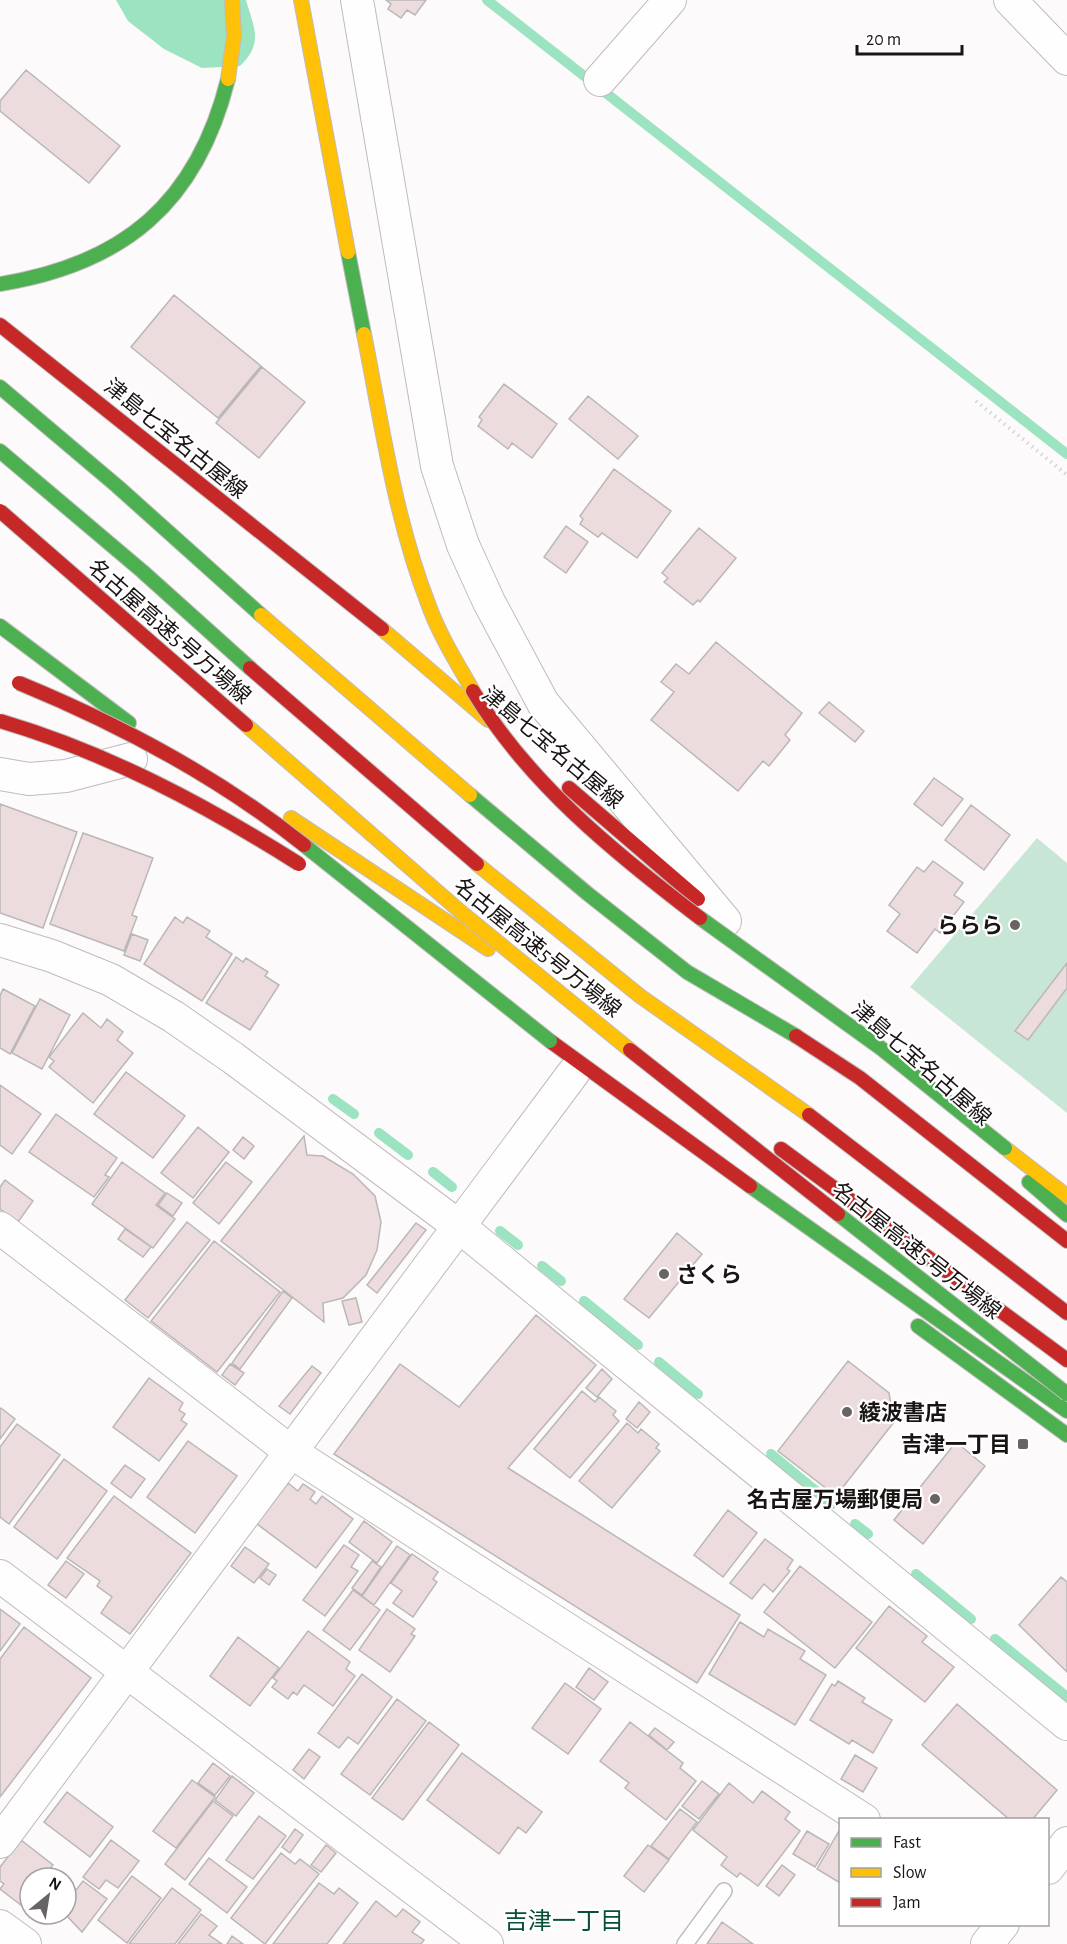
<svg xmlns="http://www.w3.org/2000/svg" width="1067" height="1944" font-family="'Alegreya Sans','Noto Sans JP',sans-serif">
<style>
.green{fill:#c8e6d6}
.water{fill:#9ce3c1}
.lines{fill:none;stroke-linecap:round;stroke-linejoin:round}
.stream{stroke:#9ce3c1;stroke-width:10}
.building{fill:#eddcdd;stroke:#bbb7b7;stroke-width:1.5}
.lane-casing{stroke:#c0bbbc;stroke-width:18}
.street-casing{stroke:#c0bbbc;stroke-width:34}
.fast-casing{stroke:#c0bbbc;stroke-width:16}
.slow-casing{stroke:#c0bbbc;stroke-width:16}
.jam-casing{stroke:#c0bbbc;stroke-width:16}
.path{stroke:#d5d5d5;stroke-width:4;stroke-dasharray:1.5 4.5;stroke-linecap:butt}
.lane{stroke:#fffefe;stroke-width:15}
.street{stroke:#fffefe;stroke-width:32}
.fast{stroke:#4caf50;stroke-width:14}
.slow{stroke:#ffc107;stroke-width:14}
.jam{stroke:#c62828;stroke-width:14}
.fast-bridge-casing{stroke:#c0bbbc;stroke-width:16;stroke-linecap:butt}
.slow-bridge-casing{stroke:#c0bbbc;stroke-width:16;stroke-linecap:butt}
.jam-bridge-casing{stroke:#c0bbbc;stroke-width:16;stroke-linecap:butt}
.fast-bridge{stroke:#4caf50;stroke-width:14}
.slow-bridge{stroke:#ffc107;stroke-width:14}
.jam-bridge{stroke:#c62828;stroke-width:14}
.poi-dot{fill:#696464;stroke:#fff;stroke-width:2}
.labels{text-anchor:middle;stroke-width:4.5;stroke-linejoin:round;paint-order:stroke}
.street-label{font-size:22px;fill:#1a1414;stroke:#fff}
.poi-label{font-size:22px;font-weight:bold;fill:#1a1414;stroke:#fff;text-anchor:end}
.neighbourhood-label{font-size:24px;fill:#084f34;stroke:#fff}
</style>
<rect width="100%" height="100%" fill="#fcfafa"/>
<path class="green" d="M1037,838L1067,863V1113L910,987Z"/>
<path class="water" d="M116,0H246C254,28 264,43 240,66L202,68L164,49L128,21Z"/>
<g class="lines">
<path class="stream" d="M487,0L1067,454
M333,1099L354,1114
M379,1133L408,1155
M433,1172L452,1187
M500,1231L518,1245
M542,1266L561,1281
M584,1301L638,1345
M659,1362L698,1394
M771,1454L832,1504
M855,1524L868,1534
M916,1574L971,1619
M995,1639L1067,1697"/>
</g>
<path class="building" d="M386,0H426L415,15L407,10L401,18L388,9L391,4Z
M26,70L120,146L89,183L0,111V101Z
M174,295L261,366L218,418L131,347Z
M262,367L305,402L259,458L216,423Z
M504,384L557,424L532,458L512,443L508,449L478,426L482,420L479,417Z
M588,396L638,436L618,459L569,419Z
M614,469L671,511L637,558L602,533L598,537L580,524L583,519L580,516Z
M566,526L588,542L566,573L544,557Z
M699,528L736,558L700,602L698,600L693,605L664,582L668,578L662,573Z
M716,642L802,713L785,735L790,740L769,766L763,761L738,791L651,720L674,692L661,682L676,664L689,674Z
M829,702L864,731L855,742L819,713Z
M934,778L963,799L942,826L914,804Z
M0,804L77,832L43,928L0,913Z
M971,805L1010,835L984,870L945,840Z
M83,833L153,858L132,915L137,917L124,951L50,924Z
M933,861L963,883L954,895L964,902L940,933L935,929L917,953L887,931L900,914L889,905L917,867L924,872Z
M175,917L183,923L187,917L210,931L206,937L232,954L202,1001L144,964Z
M132,934L148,940L140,961L124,955Z
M236,957L243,962L246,958L268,972L265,976L279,985L250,1030L206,1003Z
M1067,963V988L1028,1040L1015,1031Z
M3,989L35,1006L10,1054L0,1048V996Z
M40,999L70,1015L42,1069L12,1053Z
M83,1013L101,1028L107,1019L123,1032L117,1040L133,1053L93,1103L49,1067L54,1061L49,1057Z
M126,1072L185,1116L153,1158L94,1114Z
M0,1085L41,1114L12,1154L0,1145Z
M56,1114L117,1158L105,1175L109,1177L94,1197L29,1152Z
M198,1127L229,1152L193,1198L161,1173Z
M304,1136L307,1155L323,1156L353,1174L375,1196L381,1222L377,1250L366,1275L343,1298L323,1303L324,1322L221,1241Z
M243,1137L254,1146L244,1159L233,1150Z
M122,1162L165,1193L156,1205L175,1219L153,1248L92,1204Z
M226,1162L252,1182L219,1224L193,1203Z
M5,1180L33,1201L18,1222L0,1209V1187Z
M167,1193L182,1203L173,1216L158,1205Z
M187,1222L210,1240L148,1318L125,1300Z
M416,1223L426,1230L377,1293L367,1285Z
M125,1229L151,1247L143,1257L118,1239Z
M677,1233L702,1254L649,1318L624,1299Z
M214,1241L280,1292L217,1372L151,1321Z
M283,1291L292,1298L240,1369L232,1363Z
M356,1298L362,1322L349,1325L342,1301Z
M536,1315L596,1365L508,1468L740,1615L697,1683L334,1454L400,1364L459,1407Z
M848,1361L889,1393L894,1422L836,1496L778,1451Z
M230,1364L244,1373L235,1385L222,1375Z
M312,1366L321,1373L290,1414L279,1406Z
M602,1369L612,1379L597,1397L586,1388Z
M149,1378L183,1403L179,1410L185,1414L181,1420L187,1424L159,1461L113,1427Z
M582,1391L595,1402L599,1397L616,1411L613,1415L619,1421L570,1478L534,1449Z
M639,1402L650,1412L637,1428L626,1419Z
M1,1408L15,1419L0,1439V1409Z
M627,1423L638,1433L641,1429L659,1444L656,1448L660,1451L612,1508L579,1481Z
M17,1424L60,1455L9,1524L0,1517V1447Z
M188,1441L237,1476L195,1533L147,1497Z
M956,1442L985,1466L923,1544L894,1520Z
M64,1459L107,1491L57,1559L14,1527Z
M125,1465L145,1479L131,1498L111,1483Z
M288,1483L298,1491L303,1484L315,1492L310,1499L316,1504L322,1496L353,1519L316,1568L257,1524Z
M114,1496L191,1553L130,1634L101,1613L112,1597L97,1586L100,1581L67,1558Z
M728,1510L757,1533L723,1577L694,1555Z
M364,1521L392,1542L377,1563L349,1542Z
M765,1539L793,1560L787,1569L790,1571L773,1592L764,1584L752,1599L730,1583Z
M344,1545L359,1555L351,1567L358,1571L325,1616L303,1600Z
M397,1546L410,1555L374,1605L362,1596Z
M245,1547L269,1564L254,1583L231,1566Z
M412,1554L438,1572L433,1579L437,1582L413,1617L393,1603L402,1591L391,1583Z
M66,1561L84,1574L66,1598L48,1585Z
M372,1561L381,1567L362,1595L352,1588Z
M800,1566L872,1622L835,1668L764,1612Z
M267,1569L276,1575L269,1585L260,1578Z
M1061,1577L1067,1582V1672L1019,1625Z
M353,1590L380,1610L350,1650L323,1630Z
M889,1606L927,1636L922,1642L954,1667L925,1702L856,1648Z
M0,1609L20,1624L0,1651Z
M387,1609L415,1629L411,1634L415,1636L390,1672L359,1650Z
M740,1622L764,1637L768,1629L805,1651L800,1659L826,1675L795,1725L709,1674Z
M24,1627L91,1678L0,1797V1659Z
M308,1631L350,1662L346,1669L355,1676L333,1706L304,1685L297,1695L293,1692L288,1699L272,1687L277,1681L273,1678Z
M238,1637L279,1668L250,1706L210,1676Z
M589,1668L608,1682L594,1700L576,1687Z
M362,1674L392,1697L358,1744L348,1737L339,1748L318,1733Z
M838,1681L865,1698L862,1702L892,1720L873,1753L852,1740L849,1744L810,1720L832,1684L835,1686Z
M565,1683L601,1709L568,1754L532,1728Z
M397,1699L426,1721L370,1795L341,1774Z
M957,1704L1057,1790L1032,1820H1010L922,1745Z
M429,1722L459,1745L403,1820L372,1798Z
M630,1722L683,1763L680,1768L696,1781L666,1820L625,1788L629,1783L600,1761Z
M655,1728L674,1742L667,1750L649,1735Z
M309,1749L320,1757L304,1779L293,1770Z
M462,1753L542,1812L526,1833L518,1827L499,1854L427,1800Z
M855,1755L877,1768L863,1792L841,1779Z
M213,1763L230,1776L215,1795L198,1783Z
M232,1776L254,1793L236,1816L215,1800Z
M192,1780L215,1797L176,1848L153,1831Z
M702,1781L719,1794L699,1819L682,1806Z
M729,1783L753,1803L762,1791L790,1812L785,1819L800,1831L758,1886L740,1873L737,1877L721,1865L727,1857L693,1830Z
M67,1792L113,1827L90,1857L44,1822Z
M213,1801L233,1816L185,1880L165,1864Z
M680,1809L697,1822L669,1859L651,1846Z
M259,1816L286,1836L253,1879L226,1860Z
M295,1829L303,1835L290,1853L282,1847Z
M840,1829V1883L817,1869Z
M807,1831L829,1844L815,1867L793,1854Z
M21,1840L53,1865L43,1878H30V1912L0,1889L4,1884L0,1881V1867Z
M111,1840L139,1861L118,1888L106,1880L99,1889L83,1877Z
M326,1845L336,1853L321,1872L311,1865Z
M648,1845L669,1860L644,1892L624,1876Z
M281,1853L295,1864L300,1859L319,1874L265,1944L231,1918Z
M209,1858L247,1887L227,1913L189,1884Z
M782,1865L795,1875L779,1896L766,1886Z
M132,1876L161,1898L127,1943L98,1920Z
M83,1881L107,1899L82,1932L65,1914L66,1903Z
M319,1883L334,1894L339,1888L358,1903L327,1944H273Z
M172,1888L201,1910L175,1944H129Z
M376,1901L396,1917L403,1909L420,1922L412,1932L424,1940L421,1944H343Z
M201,1914L217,1926L209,1935L222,1944H178Z
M722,1922L753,1944H707Z
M232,1936L243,1944H227Z"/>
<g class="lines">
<defs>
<path id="lane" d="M685,1944L724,1891"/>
<path id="street" d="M357,0L437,466L463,545L489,602L543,703L725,921
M1010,0L1067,59
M600,80L670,0
M0,774L29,779L66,776L131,759
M0,940L52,956L111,980L174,1017L233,1058L460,1227L1067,1724
M0,1228L291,1452L864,1820
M0,1576L487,1944
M0,1842L574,1072
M1048,1868L1067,1843
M0,1926L25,1944
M987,1944L1003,1924"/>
<path id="fast" d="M348,252L364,334
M0,284C124,264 197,203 228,79
M0,387L117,486L261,615
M0,451L142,571L250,668
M0,626L129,723
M470,795L588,894L687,972L796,1036
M1029,1182L1067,1215
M750,1186L1067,1411
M918,1326L1067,1435"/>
<path id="slow" d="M301,0L348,252
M228,79L234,36L232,0
M261,615L470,795
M382,629L488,720
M291,818L488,949
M477,864L640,996L809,1115
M1005,1148L1067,1196"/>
<path id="jam" d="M0,325L382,629
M250,668L477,864
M569,788L698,899
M796,1036L860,1078L1067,1241
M550,1041L750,1186
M809,1115L1067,1313
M781,1149L1067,1360"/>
</defs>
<use href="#lane" class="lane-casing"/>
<use href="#street" class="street-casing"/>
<use href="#fast" class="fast-casing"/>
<use href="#slow" class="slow-casing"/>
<use href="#jam" class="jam-casing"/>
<path class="path" d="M976,401L1067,475"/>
<use href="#lane" class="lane"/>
<use href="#street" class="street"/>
<use href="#fast" class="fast"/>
<use href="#slow" class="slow"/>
<use href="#jam" class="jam"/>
<defs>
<path id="fast-bridge" d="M304,845L550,1041
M700,918L882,1049L1005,1148
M838,1214L1067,1394"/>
<path id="slow-bridge" d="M364,334C382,425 395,519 429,606C440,636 457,663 473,691
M246,725L462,913L630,1050"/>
<path id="jam-bridge" d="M0,511L246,725
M19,683C121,725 217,776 304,845
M473,691C528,783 616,854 700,918
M0,721C108,753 204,804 299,864
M630,1050L838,1214"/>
</defs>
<use href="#fast-bridge" class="fast-bridge-casing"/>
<use href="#slow-bridge" class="slow-bridge-casing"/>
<use href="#jam-bridge" class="jam-bridge-casing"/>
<use href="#fast-bridge" class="fast-bridge"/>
<use href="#slow-bridge" class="slow-bridge"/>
<use href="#jam-bridge" class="jam-bridge"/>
</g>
<g class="poi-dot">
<circle cx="1015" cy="925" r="6"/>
<circle cx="664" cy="1274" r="6"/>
<circle cx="847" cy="1412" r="6"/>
<rect x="1017" y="1438" width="12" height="12" rx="3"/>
<circle cx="935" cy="1499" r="6"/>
</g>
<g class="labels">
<g class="street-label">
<text transform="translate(176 438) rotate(39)" y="8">津島七宝名古屋線</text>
<text transform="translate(170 631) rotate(41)" y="8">名古屋高速5号万場線</text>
<text transform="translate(553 747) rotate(40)" y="8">津島七宝名古屋線</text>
<text transform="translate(538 947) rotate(39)" y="8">名古屋高速5号万場線</text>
<text transform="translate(922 1063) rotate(41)" y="8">津島七宝名古屋線</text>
<text transform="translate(917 1250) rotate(38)" y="8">名古屋高速5号万場線</text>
</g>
<g class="poi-label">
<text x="1003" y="933">ららら</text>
<text x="676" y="1282" text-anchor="start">さくら</text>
<text x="859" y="1420" text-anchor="start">綾波書店</text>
<text x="1011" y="1452">吉津一丁目</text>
<text x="923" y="1507">名古屋万場郵便局</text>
</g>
<g class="neighbourhood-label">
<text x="564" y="1929">吉津一丁目</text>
</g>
</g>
<rect x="839" y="1818" width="210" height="108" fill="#ffffff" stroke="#a3a1a1" stroke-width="1.5"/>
<rect x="851" y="1838" width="30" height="9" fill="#4caf50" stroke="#a3a1a1" stroke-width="1.5"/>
<text x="893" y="1848" font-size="18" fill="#1a1414">Fast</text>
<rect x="851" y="1868" width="30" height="9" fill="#ffc107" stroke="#a3a1a1" stroke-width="1.5"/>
<text x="893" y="1878" font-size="18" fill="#1a1414">Slow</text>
<rect x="851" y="1898" width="30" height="9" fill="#c62828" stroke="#a3a1a1" stroke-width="1.5"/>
<text x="893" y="1908" font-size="18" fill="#1a1414">Jam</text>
<g transform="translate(48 1896) rotate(30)"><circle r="28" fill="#ffffff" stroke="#a3a1a1" stroke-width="1.5"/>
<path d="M0-4.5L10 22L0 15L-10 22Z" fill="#696464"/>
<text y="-9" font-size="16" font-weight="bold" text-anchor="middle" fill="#1a1414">N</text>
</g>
<path d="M857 45v9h105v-9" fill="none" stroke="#1a1414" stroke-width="3"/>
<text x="866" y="45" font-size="18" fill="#1a1414" stroke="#ffffff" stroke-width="4.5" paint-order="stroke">20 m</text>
</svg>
